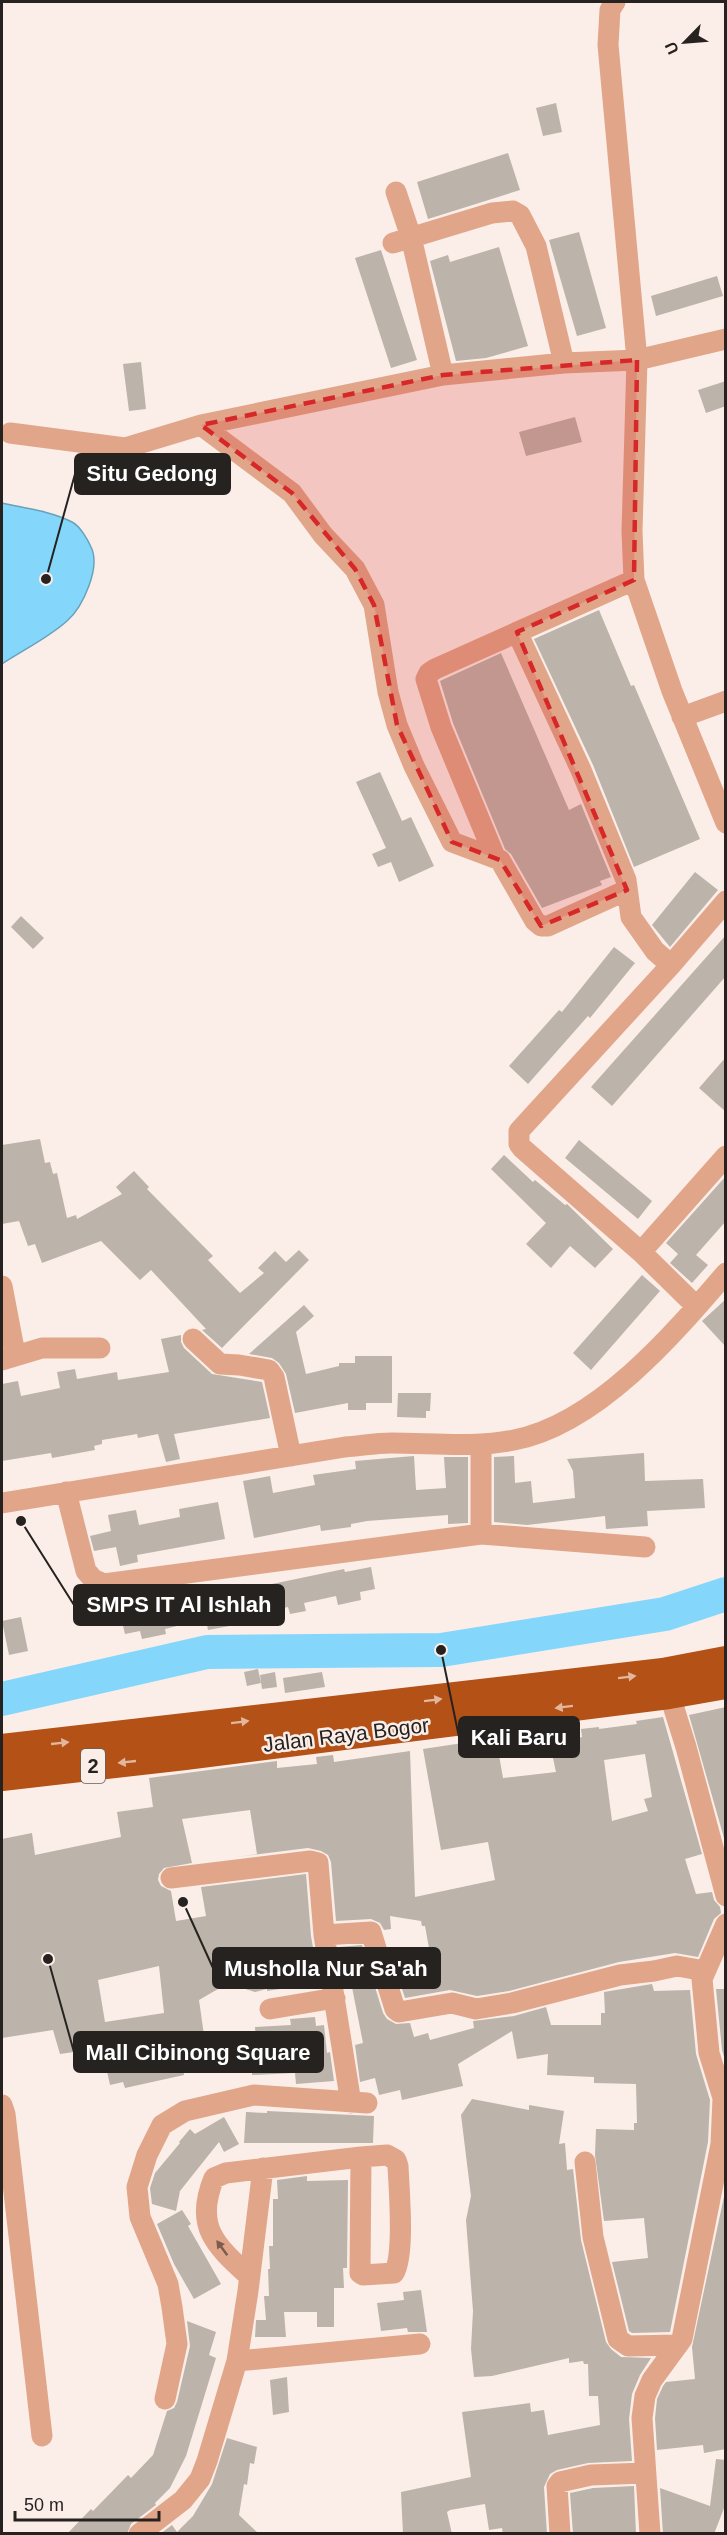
<svg xmlns="http://www.w3.org/2000/svg" width="727" height="2535" font-family="Arial,sans-serif">
<style>
.water{fill:#84d7fb;stroke:#68a1b9;stroke-width:1.5}
.lines{fill:none;stroke-linecap:round;stroke-linejoin:round}
.river{stroke:#84d7fb;stroke-width:34}
.building{fill:#bcb3aa;fill-rule:evenodd}
.minor{stroke:#e1a68a;stroke-width:21}
.highway{stroke:#b35116;stroke-width:30}
.oneway{fill:#e2b79e}
.oneway2{fill:#7a5d50}
.marked{fill:#d62828;fill-opacity:0.2;stroke:#d62828;stroke-width:4.5;stroke-dasharray:12 8;stroke-linejoin:round}
.labels{text-anchor:middle;stroke-width:5;stroke-linejoin:round;paint-order:stroke}
.shield{fill:#fbeee8;stroke:#665f5c;stroke-width:1.5}
.shield-label{font-size:20px;font-weight:bold;fill:#262220}
.street-label{font-size:21px;fill:#262220;stroke:#fbeee8}
.leader{fill:none;stroke:#262220;stroke-width:2}
.callout-dot{fill:#262220;stroke:#fbeee8;stroke-width:2}
.callout{fill:#262220;stroke:#262220;stroke-width:2}
.callout-label{font-size:22px;text-anchor:middle;font-weight:bold;fill:#fff}
</style>
<rect width="100%" height="100%" fill="#fbeee8"/>
<path class="water" d="M2,503C24,508 51,511 72,522C80,526 88,540 91,547C101,567 83,607 67,621C48,638 23,650 2,664Z"/>
<g class="lines">
<path class="river" d="M2,1699L207,1652L441,1650L665,1614L726,1594"/>
</g>
<path class="building" d="M556,103L562,132L543,136L536,108Z
M508,153L520,190L428,219L417,182Z
M579,232L606,328L577,336L549,240Z
M499,247L528,346L486,358L456,361L430,261L448,255L450,262Z
M381,250L417,360L391,368L355,258Z
M717,276L723,296L656,316L651,296Z
M141,362L146,409L129,411L123,364Z
M726,381V406L706,413L698,390Z
M575,417L582,442L526,456L519,432Z
M599,610L631,686L634,685L700,839L634,867L593,765L534,639Z
M501,653L569,810L581,804L611,877L600,881L602,885L542,908L511,854L505,849L453,723L440,681Z
M380,772L402,821L411,817L434,866L399,882L391,862L378,867L372,854L386,848L356,782Z
M695,872L718,890L670,947L652,925Z
M21,916L44,938L33,949L11,927Z
M726,935V976L612,1106L591,1087Z
M614,947L635,963L590,1018L588,1016L528,1084L509,1066L559,1010L562,1012Z
M726,1057V1112L699,1088Z
M40,1139L45,1163L50,1162L53,1174L57,1173L67,1218L76,1215L77,1219L122,1194L116,1187L134,1171L149,1187L147,1189L213,1256L208,1260L240,1293L264,1273L258,1268L275,1251L286,1262L299,1250L309,1260L222,1348L202,1330L206,1329L151,1270L140,1280L101,1241L42,1263L35,1244L28,1246L19,1221L2,1224V1145Z
M579,1140L652,1201L638,1219L565,1158Z
M504,1155L533,1182L535,1180L565,1205L567,1204L613,1249L595,1268L570,1246L551,1268L526,1244L546,1223L491,1169Z
M726,1176V1221L696,1255L708,1265L692,1283L670,1263L678,1254L666,1243Z
M642,1275L660,1291L591,1370L573,1353Z
M726,1299V1347L702,1321Z
M304,1305L314,1316L296,1332L306,1374L339,1366V1363H355V1356H392V1403H366V1410H348V1403L295,1413L286,1374L279,1363L272,1358L249,1354Z
M181,1335V1342L184,1348L212,1374L262,1382L270,1418L174,1434L180,1459L166,1462L158,1434L138,1438L137,1434L102,1440V1444L94,1446L95,1450L52,1458L51,1453L2,1461V1384L18,1381L21,1396L60,1388L57,1372L75,1369L77,1379L117,1372L118,1380L169,1372L161,1339Z
M398,1393H431L430,1411H426V1418L397,1417Z
M644,1453L645,1481L703,1479L705,1508L647,1511L648,1526L606,1529L605,1516L527,1525L494,1522V1457L514,1456L515,1483L531,1481L533,1503L575,1498L573,1471L567,1459Z
M414,1456L416,1490L446,1488L444,1457H468V1523L448,1524V1515L367,1521L351,1524V1527L321,1531L320,1525L254,1538L243,1481L270,1476L273,1493L315,1485L313,1475L356,1469L355,1461Z
M218,1502L225,1539L137,1555L138,1562L120,1566L116,1547L94,1551L90,1536L111,1531L108,1515L136,1510L139,1525L180,1517L179,1509Z
M371,1567L375,1589L360,1592L361,1600L338,1605L336,1596L304,1603L306,1611L290,1614L288,1607L244,1617L246,1623L208,1630L204,1608L211,1606L209,1597L344,1569L345,1572Z
M176,1599L181,1625L165,1629L166,1634L142,1639L140,1631L125,1634L119,1609Z
M21,1617L28,1651L9,1655L2,1621Z
M258,1669L261,1683L247,1686L244,1672Z
M275,1672L277,1687L262,1689L260,1675Z
M322,1672L325,1687L285,1693L283,1678Z
M726,1707V1845L689,1715Z
M663,1717L702,1854L685,1859L696,1894L712,1892L714,1900L720,1907L721,1913L714,1919L698,1957L675,1953L619,1962L509,1991L477,1996L450,1990L405,1998L395,1968L431,1959L425,1926H422L421,1921L390,1916L391,1929L384,1930L380,1923L371,1919L336,1921L331,1862L328,1855L321,1851L308,1848L236,1857L257,1854L250,1810L182,1819L192,1863L164,1868L159,1874L158,1880L161,1886L171,1891L176,1921L206,1916L201,1887L306,1874L311,1936L319,1983L267,1991V1989L255,1992L239,1987L218,1989L199,2000L204,2035H201L207,2064L183,2069L184,2075L125,2088L123,2082L110,2085L102,2048L60,2054L53,2030L2,2038V1839L32,1833L35,1855L121,1837L117,1812L153,1807L149,1778L277,1761V1768L317,1764L316,1757L333,1755L334,1762L410,1751L415,1897L495,1880L488,1842L441,1850L423,1749L496,1738L503,1778L556,1772L550,1744L582,1737L581,1729L599,1727V1729L637,1724L636,1721ZM645,1754L652,1797L644,1799L648,1811L612,1821L604,1760ZM159,1966L164,2013L105,2022L98,1980Z
M362,1945L383,2013L387,2019L396,2024L410,2023L414,2037L428,2033L430,2040L474,2028L473,2021L514,2016L546,2007L551,2025H601V2013H605L604,1992L652,1984L654,1991L690,1990L696,2054L710,2100L708,2142L670,2332L632,2333L629,2331L612,2262L648,2258L644,2218L604,2221L595,2155L596,2129L634,2130V2123H637L636,2084L594,2083V2077L547,2075L548,2054L517,2059L512,2031L458,2064L463,2086L402,2100L400,2090L379,2095L375,2078L360,2082L355,2045L363,2043L350,1977L344,1978L339,1947Z
M716,1989H726V2063L722,2050Z
M315,2017L316,2026L324,2025L327,2053L330,2052L334,2081L296,2084L295,2073L252,2075L251,2044L256,2043L255,2027L291,2025L290,2019Z
M472,2099L529,2110V2105L564,2111L559,2144L565,2143L567,2170L573,2169L581,2240L606,2342L611,2349L621,2357L651,2358L640,2375L632,2394L629,2419L632,2461L588,2463L557,2470L550,2474L544,2487L547,2534H503L502,2528L489,2530L485,2504L450,2510L447,2512L452,2534H403L401,2492L471,2477L462,2412L530,2403L531,2412L544,2410L548,2435L600,2425L598,2396H589L588,2364H584L583,2361L569,2363V2358L492,2376L474,2377L471,2349L473,2311L466,2220L471,2196L461,2115Z
M267,2111L374,2116L373,2143H244L246,2112L267,2113Z
M224,2117L239,2144L224,2152L219,2142L180,2191L176,2211L152,2204L150,2188L155,2173L180,2143L179,2142L190,2129L195,2134Z
M307,2176V2181L348,2180L347,2268H343L344,2288H334V2327H317V2312H284L286,2337H255L256,2320H266L264,2296H269L268,2269H270L269,2246H273V2199H278L277,2180Z
M726,2187V2449L704,2453L703,2445L657,2450L655,2418L657,2399L663,2386L666,2382L695,2379L692,2347Z
M182,2210L191,2224L188,2226L221,2284L194,2299L174,2264L157,2224Z
M421,2290L427,2332H408L407,2328L381,2331L377,2303L404,2300L403,2292Z
M187,2321L216,2332L209,2355L216,2358L186,2456L170,2488L155,2503L156,2505L131,2524L127,2534H67L91,2509L93,2511L128,2475L131,2478L153,2455L167,2411L174,2408L177,2402L190,2346Z
M287,2377L289,2412L273,2415L270,2380Z
M227,2438L257,2447L254,2464L250,2463L247,2485L244,2484L239,2515L259,2534H160L172,2525L177,2532L193,2516L212,2484Z
M716,2459L726,2460V2503L714,2534H663L660,2488L710,2506Z
M634,2486L636,2534H573L570,2493L593,2488Z"/>
<g class="lines">
<path class="minor" d="M615,2L610,10L608,45L637,360L632,531L634,580L672,691L726,823
M396,192L411,237L443,375
M393,243L492,213L513,211L520,215L536,246L564,363
M201,425L443,375L564,363L637,360L726,339
M10,433L125,448L201,425L292,493L323,535L355,569L374,605L388,692L397,725L414,766L452,842L500,860L535,921L541,926H548L627,890
M517,632L581,770L626,880L631,917L655,951L671,965
M682,717L726,701
M495,857L441,727L426,679L429,673L435,669L634,580
M641,1252L726,1156
M2,1286L15,1354
M696,1306L641,1252L522,1148L519,1144V1131L671,965L726,901
M193,1339L220,1364L239,1365L269,1370L274,1377L291,1456
M2,1360L42,1348H100
M481,1444V1534
M66,1492L86,1571L93,1579L104,1584L481,1534L645,1547
M2,1503L345,1447C360,1446 376,1443 391,1443C432,1443 474,1448 514,1440C597,1424 673,1335 726,1273
M666,1683L686,1747L726,1896
M171,1878L310,1861L318,1863L324,1935L351,2103
M324,1935L371,1932L395,2009L399,2012L452,2003L476,2009L512,2003L620,1975L654,1971L677,1966L705,1971
M270,2009L335,1998
M2,2105L5,2114L42,2436
M585,2162L593,2237L618,2339L628,2346L678,2345
M249,2276C215,2245 194,2226 214,2178L226,2173L361,2157L387,2155L396,2160L398,2166C399,2190 405,2254 394,2273L363,2275L360,2273L361,2157
M237,2361L420,2344
M165,2399L177,2344L172,2307L168,2284L140,2217L137,2187L147,2155L162,2125L185,2111L254,2095L367,2103
M139,2534L183,2500L200,2479L207,2461L237,2361L248,2291L263,2168
M560,2534L557,2486L560,2482L591,2475L645,2473
M650,2534L642,2418L645,2396L652,2380L682,2339L721,2144L723,2098L709,2053L702,1979L726,1924"/>
<path class="highway" d="M2,1749L663,1673L726,1661
M2,1776L185,1755L669,1694L726,1684"/>
</g>
<defs><path id="oneway-solid" d="M-6-.8H1V-3.2L6.5 0L1 3.2V.8H-6Z" transform="scale(1.5)"/></defs>
<g class="oneway">
<use href="#oneway-solid" transform="translate(627 1677) rotate(-7)"/>
<use href="#oneway-solid" transform="translate(433 1700) rotate(-7)"/>
<use href="#oneway-solid" transform="translate(564 1707) rotate(173)"/>
<use href="#oneway-solid" transform="translate(240 1722) rotate(-7)"/>
<use href="#oneway-solid" transform="translate(60 1743) rotate(-6)"/>
<use href="#oneway-solid" transform="translate(127 1762) rotate(174)"/>
</g>
<use class="oneway2" href="#oneway-solid" transform="translate(222 2248) rotate(-126)"/>
<path class="marked" d="M637,360L634,580L517,632L627,890L541,926L500,860L452,842L397,725L374,605L355,569L292,493L201,425L443,375Z"/>
<g class="labels">
<rect class="shield" x="81" y="1749" width="24" height="34" rx="4.5"/>
<g class="shield-label">
<text x="93" y="1773">2</text>
</g>
<g class="street-label">
<text transform="translate(346 1735) rotate(-7)" y="7">Jalan Raya Bogor</text>
</g>
</g>
<path class="leader" d="M46 579L75 474M21 1521L74 1605M441 1650L459 1737M183 1902L213 1968M48 1959L74 2052"/>
<g class="callout-dot">
<circle cx="46" cy="579" r="6"/>
<circle cx="21" cy="1521" r="6"/>
<circle cx="441" cy="1650" r="6"/>
<circle cx="183" cy="1902" r="6"/>
<circle cx="48" cy="1959" r="6"/>
</g>
<g class="callout">
<rect x="75" y="454" width="155" height="40" rx="6"/>
<rect x="74" y="1585" width="210" height="40" rx="6"/>
<rect x="459" y="1717" width="120" height="40" rx="6"/>
<rect x="213" y="1948" width="227" height="40" rx="6"/>
<rect x="74" y="2032" width="249" height="40" rx="6"/>
</g>
<g class="callout-label">
<text x="152" y="481">Situ Gedong</text>
<text x="179" y="1612">SMPS IT Al Ishlah</text>
<text x="519" y="1745">Kali Baru</text>
<text x="326" y="1976">Musholla Nur Sa'ah</text>
<text x="198" y="2060">Mall Cibinong Square</text>
</g>
<rect width="727" height="2535" fill="none" stroke="#262220" stroke-width="6"/>
<g transform="translate(685 42) rotate(245)" stroke="#fbeee8" stroke-width="4.5" paint-order="stroke">
<path d="M0-4.5L10 22L0 15L-10 22Z" fill="#262220"/>
<text y="-9" font-size="16" font-weight="bold" text-anchor="middle" fill="#262220">U</text>
</g>
<path d="M15 2511v9h144v-9" fill="none" stroke="#262220" stroke-width="3"/>
<text x="24" y="2511" font-size="18" fill="#262220" stroke="#fbeee8" stroke-width="4.5" paint-order="stroke">50 m</text>
</svg>
